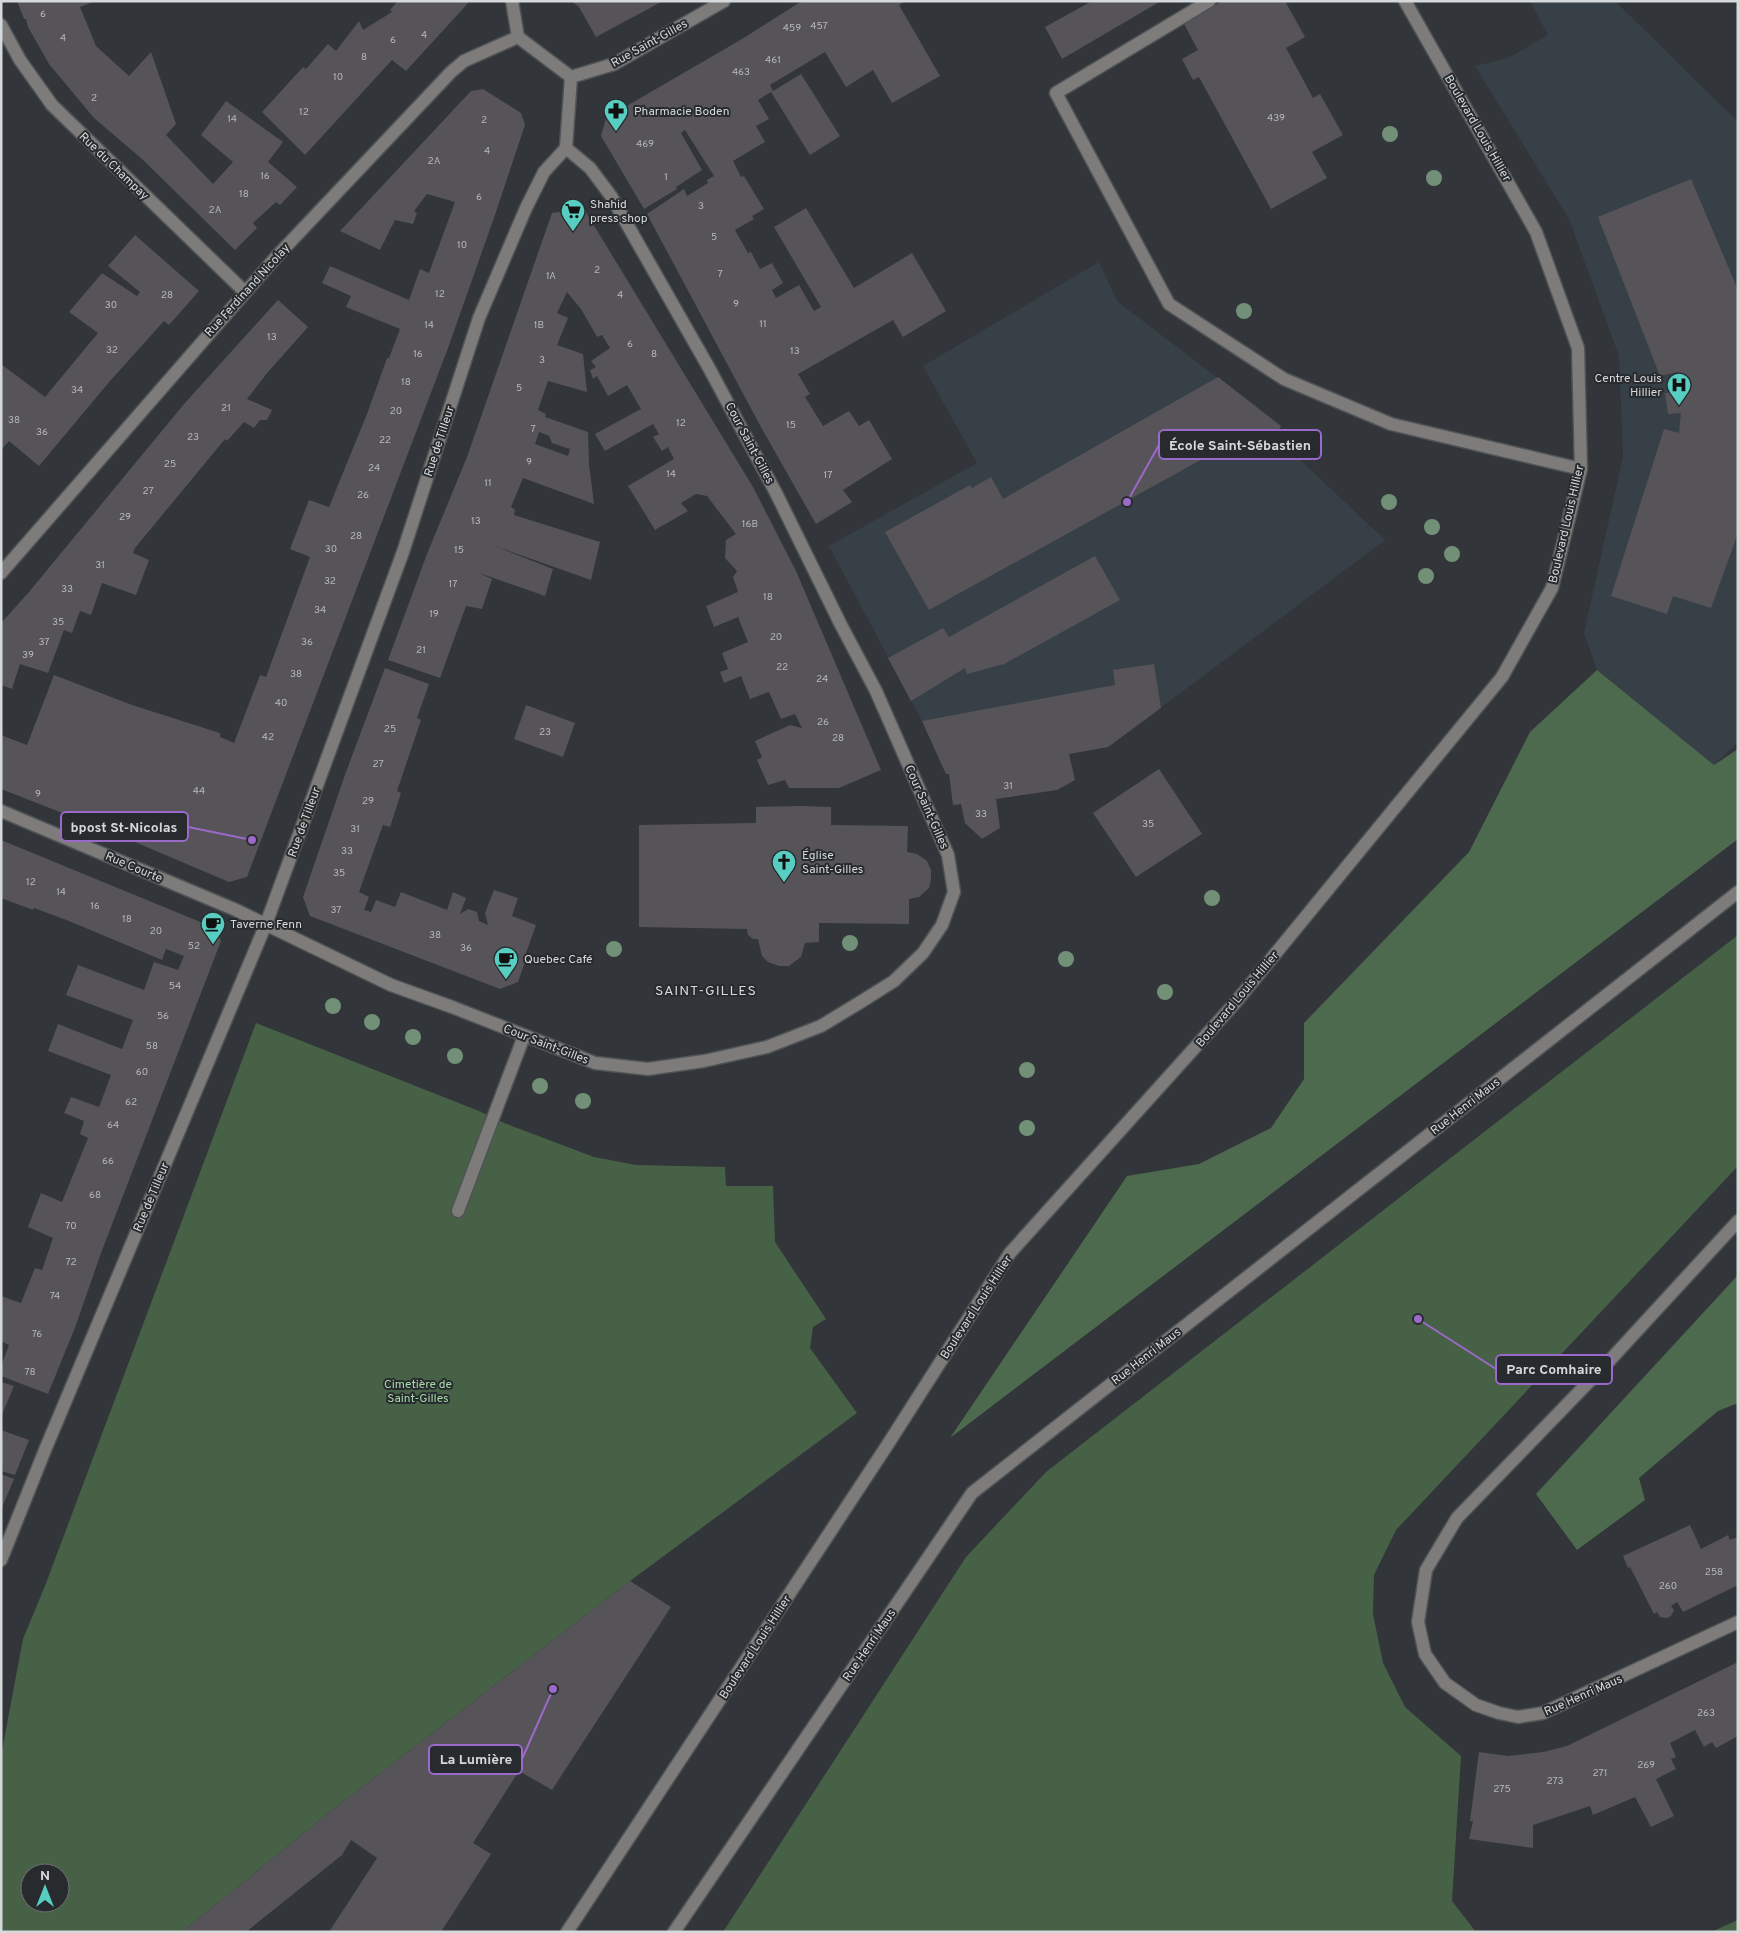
<svg xmlns="http://www.w3.org/2000/svg" width="1739" height="1933" font-family="Overpass,sans-serif">
<style>
.built{fill:#374047}
.green{fill:#476147;fill-rule:evenodd}
.forest{fill:#4d6a4e}
.building{fill:#565458;fill-rule:evenodd}
.lines{fill:none;stroke-linecap:round;stroke-linejoin:round}
.minor-casing{stroke:#505356;stroke-width:15}
.minor{stroke:#7d7c7a;stroke-width:12}
.tree{fill:#729077}
.labels{text-anchor:middle;stroke-width:4;stroke-linejoin:round;paint-order:stroke}
.number-label{font-size:10px;fill:#b6b8ba}
.street-label{font-size:12px;fill:#d6d9db;stroke:#282b2e}
.poi-label{font-size:12px;fill:#d6d9db;stroke:#282b2e;text-anchor:start}
.park-label{font-size:12px;fill:#a7daa9;stroke:#282b2e}
.neighbourhood-label{font-size:14px;letter-spacing:1px;fill:#d6d9db;stroke:#282b2e}
.leader{fill:none;stroke:#9b69c9;stroke-width:2}
.callout-dot{fill:#9b69c9;stroke:#282b2e;stroke-width:2}
.callout{fill:#282b2e;stroke:#9b69c9;stroke-width:2}
.callout-label{font-size:14px;text-anchor:middle;font-weight:bold;fill:#d6d9db}
</style>
<rect width="100%" height="100%" fill="#323539"/>
<path class="built" d="M1530,1H1615L1738,122V742L1714,765L1597,670L1584,633L1623,457L1619,356L1569,219L1475,66L1508,58L1548,35Z
M1099,262L1118,302L1281,426L1276,437L1385,540L1108,747L946,774L922,721L829,546L977,463L923,366Z"/>
<path class="green" d="M1738,935V1166L1396,1530L1374,1575L1373,1614L1383,1663L1405,1707L1461,1756L1452,1901L1476,1932H723L966,1557L1046,1472Z
M256,1023L479,1111L504,1123L594,1157L636,1165L725,1167L726,1186H773L775,1242L826,1319L813,1327L810,1348L857,1413L630,1581L326,1815L182,1932H1V1756L23,1639L45,1586ZM30,1873H60V1903H30Z
M1738,1920V1932H1711Z"/>
<path class="forest" d="M1597,670L1714,765L1738,749V839L950,1438L1127,1176L1199,1164L1271,1128L1304,1079V1023L1469,852L1530,732Z
M1738,1275V1403L1718,1411L1639,1478L1645,1500L1577,1550L1536,1494Z"/>
<path class="building" d="M17,1H95L80,7L96,46L129,76L151,52L176,124L166,135L213,184L233,162L201,135L226,101L283,142L268,162L297,187L280,205L276,202L253,223L257,228L235,250L142,159L94,118L49,64L28,27L26,19H24Z
M398,1H470L406,71L392,60L305,155L262,112L303,67L306,69L328,44L336,51L359,21L363,30L392,12L390,10Z
M571,1H663L596,37L579,7Z
M802,1H906L899,5L940,76L892,103L873,70L846,87L825,52L770,85L773,91L801,74L840,136L810,155L771,92L758,100L769,119L756,126L765,142L733,161L741,177L744,176L764,209L752,216L754,219L735,230L748,253L751,252L760,269L772,263L783,283L772,290L776,298L799,285L814,311L821,307L774,227L806,208L854,288L912,253L946,311L903,337L893,320L798,374L810,394L805,397L823,426L849,411L859,426L869,420L892,459L843,490L852,502L816,524L762,429L647,214L684,189L687,196L708,183L707,180L714,176L685,130L681,133L702,170L676,187L677,189L644,209L601,136L606,118L742,39Z
M1092,1H1161L1062,59L1045,27Z
M1222,1H1285L1305,37L1286,48L1313,98L1320,94L1343,135L1312,152L1327,178L1271,209L1199,77L1193,80L1182,59L1198,50L1183,22Z
M483,89L521,113L525,125L495,215L448,348L247,877L229,882L116,834L1,789V735L27,745L54,675L132,705L220,733V737L234,743L260,675L266,677L310,557L290,549L309,500L329,507L367,414L387,358H389L400,329L346,307L351,296L322,283L330,266L409,300L420,269L429,273L455,202L427,194L414,211L417,213L413,224L395,220L380,250L340,231L471,91Z
M1691,179L1738,290V533L1711,608L1673,596L1667,614L1611,596L1664,429L1679,433L1681,413L1668,414L1665,393L1679,392L1677,372L1660,376L1598,217Z
M584,209L753,487L796,571L881,770L839,788H789L785,780L768,785L757,760L762,757L755,741L790,725L802,728L795,714L781,719L769,692L750,699L741,676L724,683L720,672L728,669L722,653L748,642L738,617L714,627L706,606L738,592L733,577L737,571L725,558L726,540L736,534L707,496L696,494L681,503L688,511L655,530L628,486L674,459L668,447L662,451L653,437L659,434L653,424L605,451L595,434L641,409L627,385L608,396L597,376L593,379L590,370L596,367L591,361L610,348L602,335L597,337L581,309L567,292L557,313L568,318L557,345L583,354L587,392L548,381L538,410L546,414L545,417L588,432L589,464L594,504L523,478L511,507L515,510L514,515L600,542L591,580L492,545L553,569L545,596L479,573L492,579L482,609L466,606L440,678L388,660L427,554L467,457L552,213ZM539,432L549,436L552,443L570,449L568,456L535,444Z
M135,235L199,291L169,325L164,321L110,381L39,466L9,441L1,450V364L45,397L98,333L69,312L102,273L137,296L140,292L108,266Z
M278,300L308,327L268,372L247,399L272,410L267,420H260L254,428L244,422L227,441L225,439L135,548L133,553L149,560L136,595L102,583L91,615L80,611L72,633L64,630L48,673L20,664L12,689L1,685V623L29,592L184,404Z
M1218,377L1281,426L1276,436L1259,457L1235,441L929,610L885,532L970,485L972,488L991,477L1003,499Z
M1095,556L1120,600L1004,664L967,674L965,668L911,701L888,658L943,628L949,637Z
M1154,664L1161,708L1108,747L1069,754L1075,780L1057,790L996,799L1000,828L982,839L965,823L961,804L953,805L949,774H946L922,721L1115,685L1113,670Z
M385,668L429,684L417,718L421,720L397,791L401,793L390,827L383,825L359,892L369,897L364,910L371,912L376,900L395,907L401,892L447,910L453,892L466,898L460,914L468,909L477,912L479,921L488,925L485,913L494,890L518,898L512,916L536,925L525,956H527L518,982L500,989L310,916L303,897L346,772Z
M526,705L575,723L563,757L514,739Z
M1159,769L1202,834L1136,877L1093,813Z
M803,806L831,807V825L908,826L907,852L917,854L927,861L931,870V879L929,888L919,897L909,899V924L819,923V942L805,943L801,957L789,966H779L768,962L762,956L758,939H753L748,935L747,929L639,927V825L756,823V807Z
M1,840L215,928L221,941L101,1253L76,1325L48,1394L1,1376V1366L9,1345L1,1341V1296L21,1303L35,1268L42,1270L53,1238L28,1227L41,1193L62,1202L88,1138L80,1134L84,1121L64,1113L71,1097L99,1107L111,1075L48,1051L58,1024L122,1049L133,1020L66,995L78,965L144,990L154,962L178,970L184,956L166,949L162,960L69,921L34,908L33,910L1,898Z
M1,1382L14,1386L1,1417Z
M1,1430L29,1440L15,1475L1,1471Z
M1,1474L14,1479L1,1510Z
M1690,1525L1701,1549L1728,1535L1730,1540L1738,1537V1585L1683,1612L1677,1602L1671,1606L1674,1610L1671,1616L1666,1618L1660,1617L1657,1612L1654,1614L1630,1567L1628,1568L1623,1556Z
M630,1581L671,1607L552,1790L519,1771L473,1843L491,1854L441,1932H329L377,1858L351,1840L342,1855L246,1932H182L326,1815Z
M1738,1662V1736L1716,1748L1712,1742L1704,1747L1695,1730L1670,1743L1676,1757L1671,1759L1676,1769L1656,1779L1674,1816L1651,1827L1635,1797L1593,1815L1590,1806L1533,1825V1848L1469,1839L1473,1821H1470L1479,1752L1508,1756L1543,1752L1567,1746Z"/>
<g class="lines">
<defs>
<path id="minor" d="M512,1L518,37
M1209,1L1056,93L1169,304L1284,379L1391,424L1581,469
M1,25L20,60L52,105L245,292
M518,37L571,77
M571,77L614,64L724,1
M1,573L277,256L451,72L464,61L518,37
M1,811L236,910L391,985L452,1007L595,1063L648,1069L704,1061L767,1047L821,1026L859,1003L894,981L923,953L942,925L954,892L948,855L876,691L841,625L776,493L709,368L611,196L590,168L566,148
M458,1211L524,1036
M1738,1221L1611,1359L1457,1518L1426,1570L1418,1622L1425,1654L1445,1683L1476,1705L1499,1713L1518,1717L1543,1713L1738,1622
M1,1560L45,1450L266,924L403,552L479,318L526,208L544,172L566,148L571,77
M567,1932L888,1444L1010,1253L1235,1003L1502,677L1552,588L1581,469L1578,348L1536,232L1405,1
M674,1932L972,1493L1738,892"/>
</defs>
<use href="#minor" class="minor-casing"/>
<use href="#minor" class="minor"/>
</g>
<g class="tree">
<circle cx="1390" cy="134" r="8"/>
<circle cx="1434" cy="178" r="8"/>
<circle cx="1244" cy="311" r="8"/>
<circle cx="1389" cy="502" r="8"/>
<circle cx="1432" cy="527" r="8"/>
<circle cx="1452" cy="554" r="8"/>
<circle cx="1426" cy="576" r="8"/>
<circle cx="1212" cy="898" r="8"/>
<circle cx="850" cy="943" r="8"/>
<circle cx="614" cy="949" r="8"/>
<circle cx="1066" cy="959" r="8"/>
<circle cx="1165" cy="992" r="8"/>
<circle cx="333" cy="1006" r="8"/>
<circle cx="372" cy="1022" r="8"/>
<circle cx="413" cy="1037" r="8"/>
<circle cx="455" cy="1056" r="8"/>
<circle cx="1027" cy="1070" r="8"/>
<circle cx="540" cy="1086" r="8"/>
<circle cx="583" cy="1101" r="8"/>
<circle cx="1027" cy="1128" r="8"/>
</g>
<defs>
<symbol id="pharmacy-pin" viewBox="-11 -11 22 30"><path d="M0 17L-7.5 6A9.5 9.5 0 1 1 7.5 6Z" fill="#57cec1" stroke="#282b2e"/><path d="M-2-6h4v4h4v4h-4v4h-4v-4h-4v-4h4Z" fill="#111"/></symbol>
<symbol id="supermarket-pin" viewBox="-11 -11 22 30"><path d="M0 17L-7.5 6A9.5 9.5 0 1 1 7.5 6Z" fill="#57cec1" stroke="#282b2e"/><path d="M-6-5.5h2.5l.6 2H6L4.5 2H-2.5L-4.4-4H-6ZM-1.5 3.2a1.3 1.3 0 1 0 .1 0ZM3 3.2a1.3 1.3 0 1 0 .1 0Z" fill="#111"/></symbol>
<symbol id="hospital-pin" viewBox="-11 -11 22 30"><path d="M0 17L-7.5 6A9.5 9.5 0 1 1 7.5 6Z" fill="#57cec1" stroke="#282b2e"/><path d="M-5-5h3v3.5h4V-5h3V5h-3V1.5h-4V5h-3Z" fill="#111"/></symbol>
<symbol id="church-pin" viewBox="-11 -11 22 30"><path d="M0 17L-7.5 6A9.5 9.5 0 1 1 7.5 6Z" fill="#57cec1" stroke="#282b2e"/><path d="M-1.2-6h2.4v3.5h3.3v2.4h-3.3V6h-2.4V-.1h-3.3v-2.4h3.3Z" fill="#111"/></symbol>
<symbol id="cafe-pin" viewBox="-11 -11 22 30"><path d="M0 17L-7.5 6A9.5 9.5 0 1 1 7.5 6Z" fill="#57cec1" stroke="#282b2e"/><path d="M-5.5-4.5H6V0H3Q3 3.5 0 3.5H-2.5Q-5.5 3.5-5.5 0ZM3-3.2v2h1.7v-2ZM-6 4.5H4V6H-6Z" fill="#111"/></symbol>
</defs>
<g fill-rule="evenodd">
<use href="#pharmacy-pin" x="602" y="97" width="28" height="38"/>
<use href="#supermarket-pin" x="559" y="197" width="28" height="38"/>
<use href="#hospital-pin" x="1665" y="371" width="28" height="38"/>
<use href="#church-pin" x="770" y="848" width="28" height="38"/>
<use href="#cafe-pin" x="199" y="910" width="28" height="38"/>
<use href="#cafe-pin" x="492" y="945" width="28" height="38"/>
</g>
<g class="labels">
<g class="number-label">
<text x="43" y="17">6</text>
<text x="819" y="29">457</text>
<text x="792" y="31">459</text>
<text x="424" y="38">4</text>
<text x="63" y="41">4</text>
<text x="393" y="43">6</text>
<text x="364" y="60">8</text>
<text x="773" y="63">461</text>
<text x="741" y="75">463</text>
<text x="338" y="80">10</text>
<text x="94" y="101">2</text>
<text x="304" y="115">12</text>
<text x="1276" y="121">439</text>
<text x="232" y="122">14</text>
<text x="484" y="123">2</text>
<text x="645" y="147">469</text>
<text x="487" y="154">4</text>
<text x="434" y="164">2A</text>
<text x="265" y="179">16</text>
<text x="666" y="180">1</text>
<text x="244" y="197">18</text>
<text x="479" y="200">6</text>
<text x="701" y="209">3</text>
<text x="215" y="213">2A</text>
<text x="714" y="240">5</text>
<text x="462" y="248">10</text>
<text x="597" y="273">2</text>
<text x="720" y="277">7</text>
<text x="551" y="279">1A</text>
<text x="440" y="297">12</text>
<text x="167" y="298">28</text>
<text x="620" y="298">4</text>
<text x="736" y="307">9</text>
<text x="111" y="308">30</text>
<text x="763" y="327">11</text>
<text x="429" y="328">14</text>
<text x="539" y="328">1B</text>
<text x="272" y="340">13</text>
<text x="630" y="347">6</text>
<text x="112" y="353">32</text>
<text x="795" y="354">13</text>
<text x="418" y="357">16</text>
<text x="654" y="357">8</text>
<text x="542" y="363">3</text>
<text x="406" y="385">18</text>
<text x="519" y="391">5</text>
<text x="77" y="393">34</text>
<text x="226" y="411">21</text>
<text x="396" y="414">20</text>
<text x="14" y="423">38</text>
<text x="681" y="426">12</text>
<text x="791" y="428">15</text>
<text x="533" y="432">7</text>
<text x="42" y="435">36</text>
<text x="193" y="440">23</text>
<text x="385" y="443">22</text>
<text x="529" y="465">9</text>
<text x="170" y="467">25</text>
<text x="374" y="471">24</text>
<text x="671" y="477">14</text>
<text x="828" y="478">17</text>
<text x="488" y="486">11</text>
<text x="148" y="494">27</text>
<text x="363" y="498">26</text>
<text x="125" y="520">29</text>
<text x="476" y="524">13</text>
<text x="750" y="527">16B</text>
<text x="356" y="539">28</text>
<text x="331" y="552">30</text>
<text x="459" y="553">15</text>
<text x="100" y="568">31</text>
<text x="330" y="584">32</text>
<text x="453" y="587">17</text>
<text x="67" y="592">33</text>
<text x="768" y="600">18</text>
<text x="320" y="613">34</text>
<text x="434" y="617">19</text>
<text x="58" y="625">35</text>
<text x="776" y="640">20</text>
<text x="44" y="645">37</text>
<text x="307" y="645">36</text>
<text x="421" y="653">21</text>
<text x="28" y="658">39</text>
<text x="782" y="670">22</text>
<text x="296" y="677">38</text>
<text x="822" y="682">24</text>
<text x="281" y="706">40</text>
<text x="823" y="725">26</text>
<text x="390" y="732">25</text>
<text x="545" y="735">23</text>
<text x="268" y="740">42</text>
<text x="838" y="741">28</text>
<text x="378" y="767">27</text>
<text x="1008" y="789">31</text>
<text x="199" y="794">44</text>
<text x="38" y="797">9</text>
<text x="368" y="804">29</text>
<text x="981" y="817">33</text>
<text x="1148" y="827">35</text>
<text x="355" y="832">31</text>
<text x="347" y="854">33</text>
<text x="339" y="876">35</text>
<text x="31" y="885">12</text>
<text x="61" y="895">14</text>
<text x="95" y="909">16</text>
<text x="336" y="913">37</text>
<text x="127" y="922">18</text>
<text x="156" y="934">20</text>
<text x="435" y="938">38</text>
<text x="194" y="949">52</text>
<text x="466" y="951">36</text>
<text x="175" y="989">54</text>
<text x="163" y="1019">56</text>
<text x="152" y="1049">58</text>
<text x="142" y="1075">60</text>
<text x="131" y="1105">62</text>
<text x="113" y="1128">64</text>
<text x="108" y="1164">66</text>
<text x="95" y="1198">68</text>
<text x="71" y="1229">70</text>
<text x="71" y="1265">72</text>
<text x="55" y="1299">74</text>
<text x="37" y="1337">76</text>
<text x="30" y="1375">78</text>
<text x="1714" y="1575">258</text>
<text x="1668" y="1589">260</text>
<text x="1706" y="1716">263</text>
<text x="1646" y="1768">269</text>
<text x="1600" y="1776">271</text>
<text x="1555" y="1784">273</text>
<text x="1502" y="1792">275</text>
</g>
<g class="street-label">
<text transform="translate(649 43) rotate(-29)" y="4">Rue Saint-Gilles</text>
<text transform="translate(1478 128) rotate(60)" y="4">Boulevard Louis Hillier</text>
<text transform="translate(114 166) rotate(44)" y="4">Rue du Champay</text>
<text transform="translate(247 290) rotate(-48)" y="4">Rue Ferdinand Nicolay</text>
<text transform="translate(439 441) rotate(-72)" y="4">Rue de Tilleur</text>
<text transform="translate(750 443) rotate(62)" y="4">Cour Saint-Gilles</text>
<text transform="translate(1566 524) rotate(-77)" y="4">Boulevard Louis Hillier</text>
<text transform="translate(927 807) rotate(66)" y="4">Cour Saint-Gilles</text>
<text transform="translate(304 822) rotate(-70)" y="4">Rue de Tilleur</text>
<text transform="translate(134 867) rotate(23)" y="4">Rue Courte</text>
<text transform="translate(1237 999) rotate(-50)" y="4">Boulevard Louis Hillier</text>
<text transform="translate(546 1044) rotate(21)" y="4">Cour Saint-Gilles</text>
<text transform="translate(1465 1106) rotate(-38)" y="4">Rue Henri Maus</text>
<text transform="translate(151 1197) rotate(-67)" y="4">Rue de Tilleur</text>
<text transform="translate(976 1307) rotate(-57)" y="4">Boulevard Louis Hillier</text>
<text transform="translate(1146 1356) rotate(-38)" y="4">Rue Henri Maus</text>
<text transform="translate(869 1645) rotate(-56)" y="4">Rue Henri Maus</text>
<text transform="translate(755 1647) rotate(-57)" y="4">Boulevard Louis Hillier</text>
<text transform="translate(1583 1695) rotate(-24)" y="4">Rue Henri Maus</text>
</g>
<g class="poi-label">
<text x="634" y="115">Pharmacie Boden</text>
<text x="590" y="208">Shahid<tspan x="590" dy="14">press shop</tspan></text>
<text x="1662" y="382" text-anchor="end">Centre Louis<tspan x="1662" dy="14">Hillier</tspan></text>
<text x="802" y="859">Église<tspan x="802" dy="14">Saint-Gilles</tspan></text>
<text x="230" y="928">Taverne Fenn</text>
<text x="524" y="963">Quebec Café</text>
</g>
<g class="park-label">
<text x="418" y="1388">Cimetière de<tspan x="418" dy="14">Saint-Gilles</tspan></text>
</g>
<g class="neighbourhood-label">
<text x="706" y="995">SAINT-GILLES</text>
</g>
</g>
<path class="leader" d="M1127 502L1159 445M252 840L188 827M1418 1319L1496 1369M553 1689L522 1759"/>
<g class="callout-dot">
<circle cx="1127" cy="502" r="5"/>
<circle cx="252" cy="840" r="5"/>
<circle cx="1418" cy="1319" r="5"/>
<circle cx="553" cy="1689" r="5"/>
</g>
<g class="callout">
<rect x="1159" y="430" width="162" height="29" rx="5"/>
<rect x="61" y="812" width="127" height="29" rx="5"/>
<rect x="1496" y="1355" width="116" height="29" rx="5"/>
<rect x="429" y="1745" width="93" height="29" rx="5"/>
</g>
<g class="callout-label">
<text x="1240" y="450">École Saint-Sébastien</text>
<text x="124" y="832">bpost St-Nicolas</text>
<text x="1554" y="1374">Parc Comhaire</text>
<text x="476" y="1764">La Lumière</text>
</g>
<rect width="1739" height="1933" fill="none" stroke="#d6d9db" stroke-width="5"/>
<g transform="translate(45 1888)"><circle r="24" fill="#282b2e" stroke="#6e7173"/>
<path d="M0-4L9 19L0 12L-9 19Z" fill="#57cec1"/>
<text y="-8" font-size="14" font-weight="bold" text-anchor="middle" fill="#d6d9db">N</text>
</g>
</svg>
